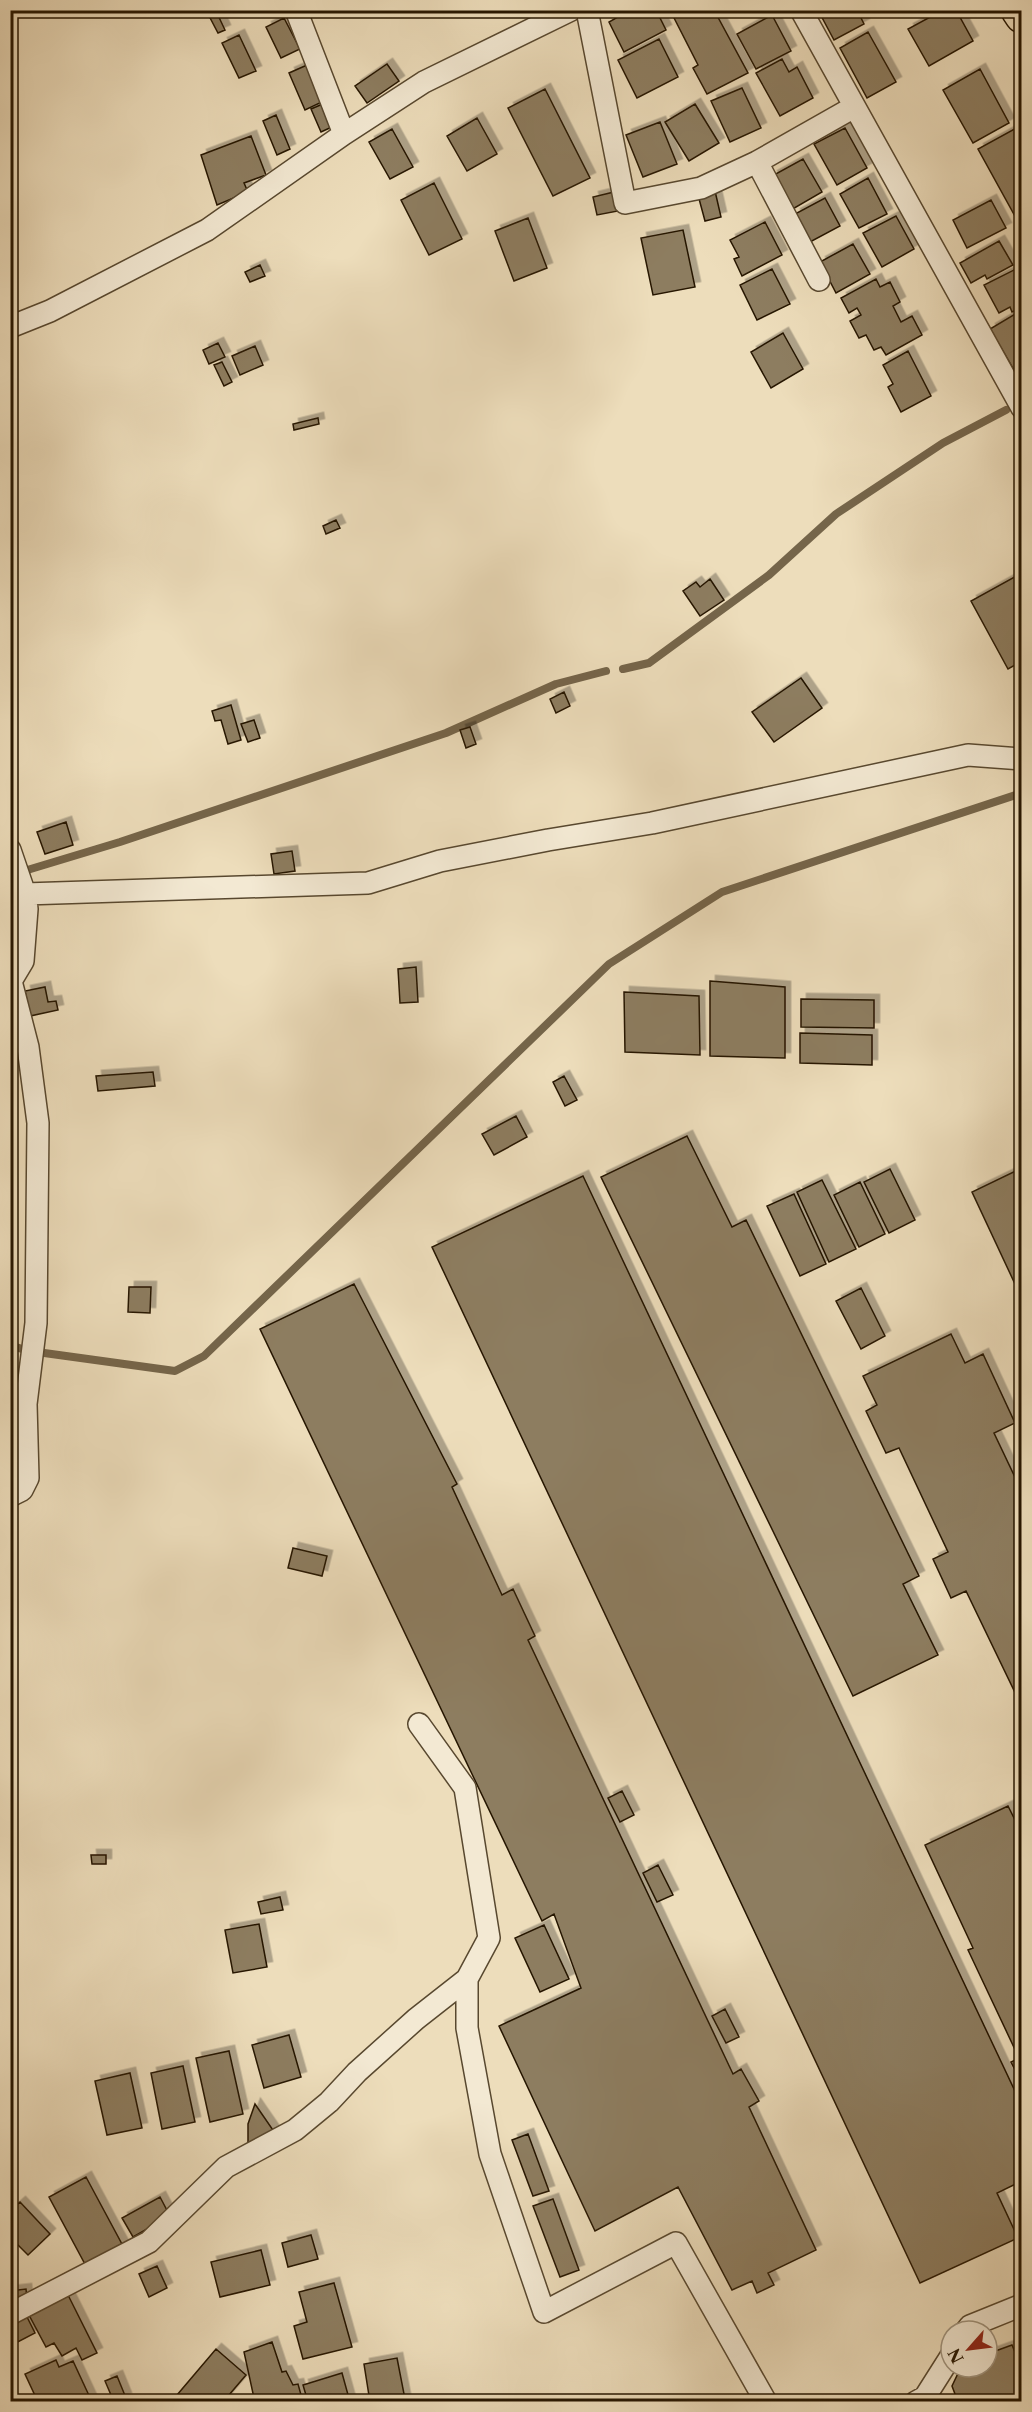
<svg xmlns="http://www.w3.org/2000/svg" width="1032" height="2412" font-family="'Libre Caslon Text',serif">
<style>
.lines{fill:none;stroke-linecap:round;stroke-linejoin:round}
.stream{stroke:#75654a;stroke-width:8}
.building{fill:#8d7d61;stroke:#261600;stroke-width:1.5;filter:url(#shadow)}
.minor-casing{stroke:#58482f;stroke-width:24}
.primary-casing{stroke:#261600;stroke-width:36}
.minor{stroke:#f3e9d3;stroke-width:21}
.primary{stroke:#edddbb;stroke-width:33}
</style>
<defs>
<filter id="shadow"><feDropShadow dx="5.5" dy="-5.5" stdDeviation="0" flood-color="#0004"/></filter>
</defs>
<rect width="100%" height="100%" fill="#edddbb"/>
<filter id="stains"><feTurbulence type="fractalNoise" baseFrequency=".00333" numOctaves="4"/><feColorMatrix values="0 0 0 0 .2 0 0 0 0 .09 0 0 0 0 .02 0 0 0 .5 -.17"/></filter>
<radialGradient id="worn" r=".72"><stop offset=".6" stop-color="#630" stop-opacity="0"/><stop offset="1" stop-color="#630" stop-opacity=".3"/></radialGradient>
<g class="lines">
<path class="stream" d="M623,669L649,663L769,575L836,514L943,443L1006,410
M24,871L120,842L446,733L556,684L606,671
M10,1345L25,1350
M37,1352L175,1371L204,1356L609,964L722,892L1022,793"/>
</g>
<path class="building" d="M630,10H639L641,14L648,10H656L666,30L624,52L609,22Z
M670,10H714L748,73L707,94L693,68L698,65Z
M818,10H857L864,24L834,40Z
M943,10H956L973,41L929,66L908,29Z
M216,11L225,30L218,33L208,14Z
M772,15L791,51L756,69L737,34Z
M284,18L300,49L281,58L266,27Z
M868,32L896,82L867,98L840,48Z
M239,35L256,71L239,78L222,43Z
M659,39L678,77L637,98L618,60Z
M782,59L789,72L797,67L813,98L780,116L756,73Z
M387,64L399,81L367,103L355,86Z
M307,65L324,101L305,110L289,73Z
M980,69L1009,123L973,143L943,90Z
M742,88L761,128L730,142L711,101Z
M545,89L590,178L553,196L508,108Z
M325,103L334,126L321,132L311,109Z
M695,104L719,143L689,161L665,122Z
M276,115L290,149L277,155L263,121Z
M477,118L497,154L467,171L447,136Z
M660,122L677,164L643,177L626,135Z
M1022,125V215L1016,218L978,149Z
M845,128L867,168L837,185L814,144Z
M392,129L413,167L390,179L369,142Z
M251,136L266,175L244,183L248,192L217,205L201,155Z
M803,159L822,192L791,210L772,176Z
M868,178L887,214L859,228L840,194Z
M434,183L462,239L429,255L401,200Z
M715,191L721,217L705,221L698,195Z
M614,192L618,211L597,215L593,197Z
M825,198L840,226L810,242L795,214Z
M991,200L1006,228L967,248L953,220Z
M896,216L914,249L882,267L863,233Z
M528,218L547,268L514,281L495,231Z
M765,222L782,255L742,276L734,259L739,257L730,240Z
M683,230L695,287L653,295L641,238Z
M999,241L1013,265L987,279L985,275L971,283L960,263Z
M853,244L870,274L836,293L820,262Z
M260,265L265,276L250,282L245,272Z
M1022,266V307L1012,312L1010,307L999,313L984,285Z
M772,269L790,304L757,320L740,285Z
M876,279L880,287L890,282L900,302L893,306L901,322L912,316L922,335L886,355L881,347L874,350L866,335L859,338L850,321L861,315L857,308L849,313L841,298Z
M1022,310V368L1015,372L990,329Z
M783,333L803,369L771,388L751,352Z
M218,343L225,357L209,364L203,350Z
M255,346L263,365L240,375L232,356Z
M908,351L931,396L901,412L888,387L893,384L883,365Z
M222,362L232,382L224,386L214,365Z
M318,418L319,424L294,430L293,424Z
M336,520L340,528L326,534L323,526Z
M1020,574L1022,661L1008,669L971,601Z
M710,579L724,600L700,616L683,591L696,582L700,587Z
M801,678L822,708L774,742L752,712Z
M564,692L570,706L556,713L550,699Z
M231,705L241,740L228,744L221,720L215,721L212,711Z
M254,720L260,738L248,742L241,724Z
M470,727L476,744L466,748L460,730Z
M66,822L73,845L45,854L37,832Z
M292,851L295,871L274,874L271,854Z
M416,967L418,1002L400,1003L398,969Z
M710,981L785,987V1058L710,1056Z
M45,987L48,1002L56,1001L58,1010L30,1016L25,991Z
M624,992L699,996L700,1055L625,1052Z
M801,999L874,1000V1028L801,1027Z
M800,1033L872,1035V1065L800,1063Z
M153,1072L155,1086L98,1091L96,1076Z
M564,1076L577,1100L565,1106L553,1082Z
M516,1116L527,1137L494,1155L482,1134Z
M687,1136L732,1227L746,1220L919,1576L903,1584L938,1655L853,1696L601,1177Z
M1022,1168V1299L972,1192Z
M890,1169L915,1220L889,1233L864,1182Z
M583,1176L1022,2106V2181L997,2193L1018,2238L920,2283L432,1247Z
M822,1180L856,1249L829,1262L797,1192Z
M860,1182L885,1234L859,1247L834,1195Z
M794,1194L826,1264L800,1276L767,1206Z
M354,1284L457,1484L452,1487L502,1595L513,1589L535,1636L528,1640L733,2074L741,2069L759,2101L749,2107L816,2250L768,2273L774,2285L757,2293L752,2281L732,2290L678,2187L595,2231L499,2026L581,1988L554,1914L542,1921L260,1329Z
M129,1287H151L150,1313L128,1312Z
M861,1288L885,1336L861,1349L836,1301Z
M951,1334L965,1363L983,1354L1015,1423L994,1433L1022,1492V1707L966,1591L951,1598L933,1559L948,1552L899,1448L886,1453L866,1411L877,1405L863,1376Z
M293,1548L327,1556L322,1576L288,1568Z
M622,1791L634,1815L620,1822L608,1798Z
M1008,1806L1022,1834V2084L1011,2062L1019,2058L968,1950L973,1948L925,1845Z
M91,1855H106V1864H92Z
M658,1865L673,1895L657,1902L643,1873Z
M280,1897L283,1910L261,1914L258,1902Z
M259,1924L267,1967L233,1973L225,1930Z
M544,1925L569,1979L540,1992L515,1938Z
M725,2009L739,2037L726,2043L712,2016Z
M289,2035L301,2077L264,2088L252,2045Z
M229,2051L243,2114L210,2122L196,2058Z
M183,2066L195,2122L162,2129L151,2073Z
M130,2073L142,2128L107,2135L95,2081Z
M255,2104L275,2133L248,2150V2124Z
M528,2134L549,2191L533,2196L512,2140Z
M86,2177L123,2246L86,2266L49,2197Z
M160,2197L170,2216L133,2237L122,2218Z
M553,2199L579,2270L560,2277L533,2206Z
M20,2202L50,2234L28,2255L10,2237V2211Z
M311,2235L318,2259L288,2267L282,2243Z
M261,2250L270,2285L220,2297L211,2262Z
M157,2266L167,2288L149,2297L139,2274Z
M334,2283L352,2347L303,2359L294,2326L307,2322L299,2292Z
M26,2289L27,2299L10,2307V2291Z
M68,2295L97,2353L82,2360L76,2348L62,2356L54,2343L46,2347L29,2315Z
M26,2315L35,2333L10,2346V2323Z
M272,2342L282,2372L286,2371L293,2385L298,2384L303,2402H252L251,2399L254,2398L244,2352Z
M1012,2345L1022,2369V2402H958L952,2386L961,2367H987V2354Z
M216,2349L246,2375L223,2402H185L177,2395Z
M397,2358L405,2399L370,2402L364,2364Z
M56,2360L59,2367L73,2361L92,2402H38L25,2374Z
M342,2373L350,2402H308L303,2385Z
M117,2376L126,2398L114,2402L105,2381Z"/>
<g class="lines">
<defs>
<path id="minor" d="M296,10L344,134
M587,10L625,203L701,188L757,162L854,107
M801,10L1022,408
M757,162L819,280
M10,327L50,311L207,230L344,134L424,82L571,10
M10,850L25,894L27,909L10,903
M25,894L368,883L440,861L548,840L652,823L968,755L1022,759
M10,1496L22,1490L28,1478L26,1404L36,1323L38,1123L28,1047L11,981L23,961L27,909
M467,1979V2028L490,2154L544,2312L676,2243L766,2402
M10,2314L149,2242L226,2167L295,2130L329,2102L357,2072L416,2019L467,1979L489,1938L465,1788L419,1724
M966,2331L970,2326L1022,2305
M916,2402L925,2397L951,2356"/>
<path id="primary" d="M1018,10L1022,16"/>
</defs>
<use href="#minor" class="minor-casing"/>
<use href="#primary" class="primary-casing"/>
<use href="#minor" class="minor"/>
<use href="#primary" class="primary"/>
</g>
<rect width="1032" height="2412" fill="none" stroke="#edddbb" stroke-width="36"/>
<rect x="12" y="12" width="1008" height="2388" fill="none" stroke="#261600" stroke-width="3"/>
<rect x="18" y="18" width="996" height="2376" fill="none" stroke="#261600" stroke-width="1.5"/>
<g transform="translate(969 2349) rotate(242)"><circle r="28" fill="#f3e9d3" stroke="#a1957f" stroke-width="1.5"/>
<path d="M0-4.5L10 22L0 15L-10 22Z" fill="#8f2418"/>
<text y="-9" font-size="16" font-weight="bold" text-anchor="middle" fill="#261600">N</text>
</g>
<rect width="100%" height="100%" filter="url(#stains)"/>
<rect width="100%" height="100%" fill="url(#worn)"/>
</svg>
